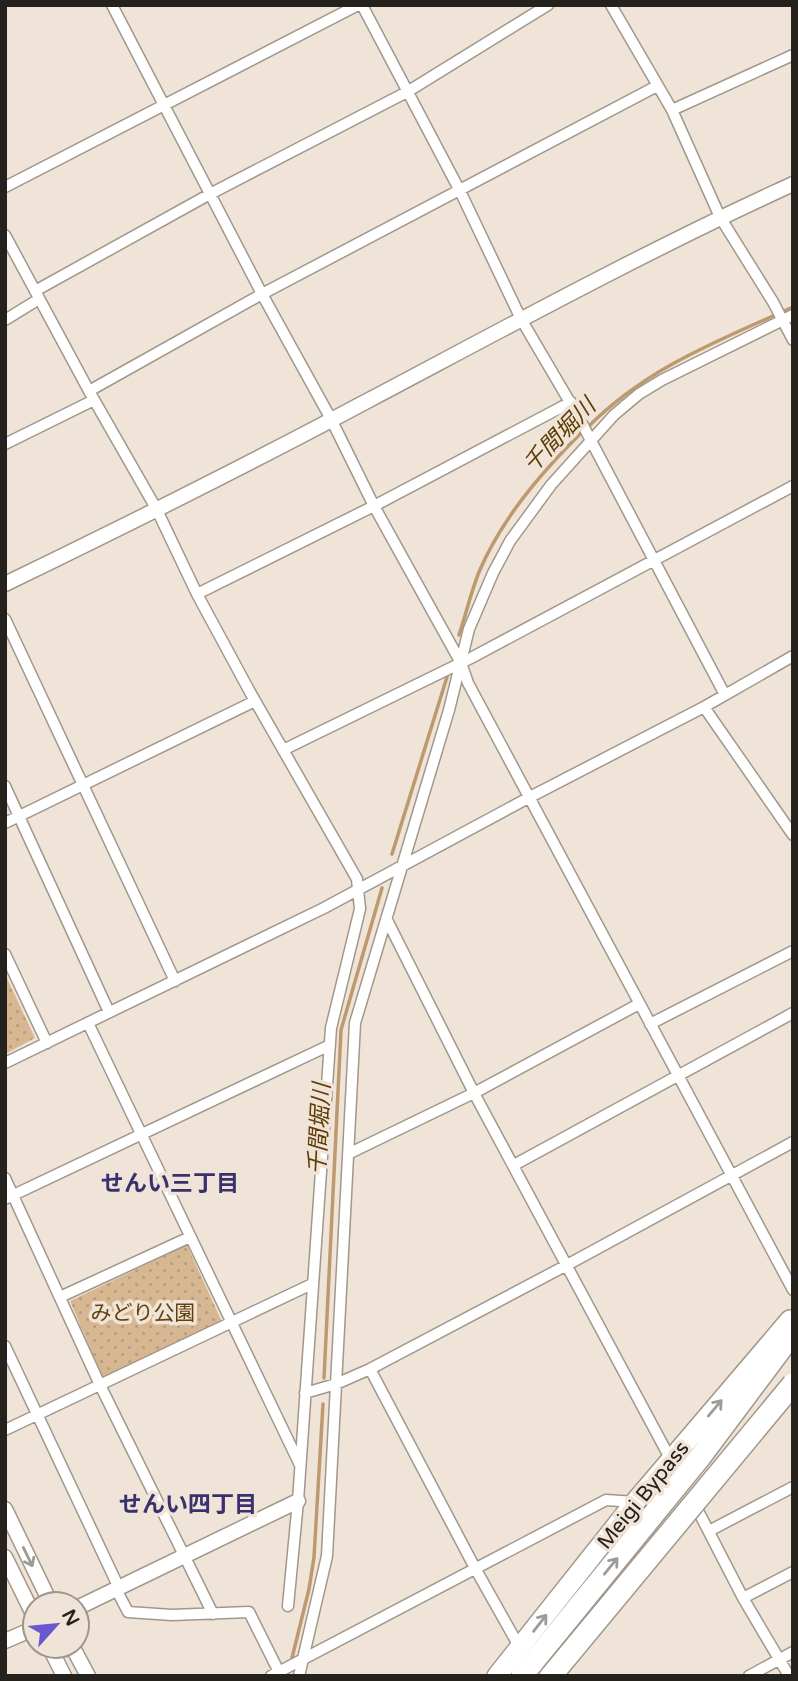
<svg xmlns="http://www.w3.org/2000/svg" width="798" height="1681" font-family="'Varela Round','Noto Sans JP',sans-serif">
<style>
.grass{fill:url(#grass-dots)}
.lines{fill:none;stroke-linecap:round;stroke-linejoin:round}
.stream{stroke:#bd996f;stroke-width:3.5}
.minor-casing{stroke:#a1978b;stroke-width:13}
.tertiary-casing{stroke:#a1978b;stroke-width:17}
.trunk-casing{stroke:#a1978b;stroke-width:22}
.motorway-casing{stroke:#a1978b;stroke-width:24}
.minor{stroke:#fff;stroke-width:10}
.tertiary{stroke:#fff;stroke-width:14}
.trunk{stroke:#fff;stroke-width:19}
.motorway{stroke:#fff;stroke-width:21}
.motorway-bridge-casing{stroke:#a1978b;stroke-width:24;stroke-linecap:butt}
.motorway-bridge{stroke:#fff;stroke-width:21}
.oneway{stroke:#9d9b99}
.labels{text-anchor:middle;stroke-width:7;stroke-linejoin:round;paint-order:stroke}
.park-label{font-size:21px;fill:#64410a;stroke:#efe4d7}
.street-label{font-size:21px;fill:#25211c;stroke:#efe4d7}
.water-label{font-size:23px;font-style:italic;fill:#5f3c03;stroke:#efe4d7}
.neighbourhood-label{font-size:23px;font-weight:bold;fill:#39316d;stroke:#efe4d7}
</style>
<defs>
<pattern id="grass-dots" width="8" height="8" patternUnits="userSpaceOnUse" patternTransform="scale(1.75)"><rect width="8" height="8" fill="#d7b792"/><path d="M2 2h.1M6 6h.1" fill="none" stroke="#b89d7d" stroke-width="1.8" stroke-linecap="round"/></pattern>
</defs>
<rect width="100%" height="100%" fill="#efe4d7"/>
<path class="grass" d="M5,974L35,1038L5,1054Z
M187,1245L222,1322L103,1378L70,1301Z"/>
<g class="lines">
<path class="stream" d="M588,427C648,367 718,341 793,307
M459,635C466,614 471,592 479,572C502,518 541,473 582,432
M392,854L447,677
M324,1378L341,1030L382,888
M291,1662L309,1589L314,1557L323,1404"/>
<defs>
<path id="minor" d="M112,5L262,294L331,419L374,506L461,663L468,683L793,1290
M362,5L460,191L521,319L578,416L725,695
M611,5L672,110L720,217L773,302L793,340
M672,110L793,55
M5,187L358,5
M5,235L89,391L157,510L197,594L250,692L357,879L360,909L331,1028L298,1501L288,1606
M35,291L210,194L407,92L548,5
M5,320L39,299
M89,391L262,294L657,86
M5,444L94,400
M197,594L374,506L571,402
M5,619L175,981
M704,707L793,835
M283,750L471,658L793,486
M5,786L109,1012
M5,823L255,701
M387,920L474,1093L671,1460
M5,954L47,1043
M88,1023L300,1465
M650,1024L793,951
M5,1063L324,908L530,797L704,707L793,656
M350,1153L474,1093L639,1004
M514,1165L793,1013
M5,1178L100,1385L213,1614
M5,1199L330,1045
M60,1297L190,1237
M5,1346L119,1588
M370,1369L475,1568L520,1648
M305,1393L336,1384L370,1369L567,1265L793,1142
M5,1430L312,1284
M694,1503L743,1598L789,1676
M709,1531L793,1487
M116,1589L128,1612L172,1615L249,1612L281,1676
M743,1598L793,1572
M271,1676L606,1500L635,1502
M299,1676L327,1556L355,1023L449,710L469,629L493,573L510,541L551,485L614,415L639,394L662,380L793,315
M749,1676L793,1652"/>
<path id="tertiary" d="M5,584C127,525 249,464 369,400C509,326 648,250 793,184
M5,1509L51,1604
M5,1557L35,1618
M77,1608L298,1501
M5,1641L35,1628
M49,1646L64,1676
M72,1646L88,1676"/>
<path id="trunk" d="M497,1676L635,1502L790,1320"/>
<path id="motorway" d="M522,1676L701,1456L781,1349L793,1325"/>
</defs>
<use href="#minor" class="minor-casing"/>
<use href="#tertiary" class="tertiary-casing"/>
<use href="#trunk" class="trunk-casing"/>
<use href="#motorway" class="motorway-casing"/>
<use href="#minor" class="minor"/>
<use href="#tertiary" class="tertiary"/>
<use href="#trunk" class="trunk"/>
<use href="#motorway" class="motorway"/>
<defs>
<path id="motorway-bridge" d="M551,1676L793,1384"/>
</defs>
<use href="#motorway-bridge" class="motorway-bridge-casing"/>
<use href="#motorway-bridge" class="motorway-bridge"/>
</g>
<defs><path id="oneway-shaft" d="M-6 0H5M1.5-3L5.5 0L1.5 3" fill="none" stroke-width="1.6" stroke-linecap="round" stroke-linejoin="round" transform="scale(1.75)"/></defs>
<g class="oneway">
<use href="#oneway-shaft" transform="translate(715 1408) rotate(-50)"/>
<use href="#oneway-shaft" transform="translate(28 1557) rotate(64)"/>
<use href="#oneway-shaft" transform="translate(611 1566) rotate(-51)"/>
<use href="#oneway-shaft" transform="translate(540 1623) rotate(-52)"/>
</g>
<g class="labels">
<g class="park-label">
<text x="143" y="1320">みどり公園</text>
</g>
<g class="street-label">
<text transform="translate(643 1495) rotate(-51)" y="7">Meigi Bypass</text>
</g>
<g class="water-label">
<text transform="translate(559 435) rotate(-46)" y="8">千間堀川</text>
<text transform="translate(319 1129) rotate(-87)" y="8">千間堀川</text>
</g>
<g class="neighbourhood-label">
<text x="170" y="1191">せんい三丁目</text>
<text x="188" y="1512">せんい四丁目</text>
</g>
</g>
<rect width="798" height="1681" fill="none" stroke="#25211c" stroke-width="14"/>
<g transform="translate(56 1625) rotate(63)"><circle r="33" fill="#efe4d7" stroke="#9e968c" stroke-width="2"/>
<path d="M0-5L12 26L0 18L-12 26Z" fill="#6b57d1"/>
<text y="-10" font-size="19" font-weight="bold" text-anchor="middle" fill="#25211c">N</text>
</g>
</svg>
